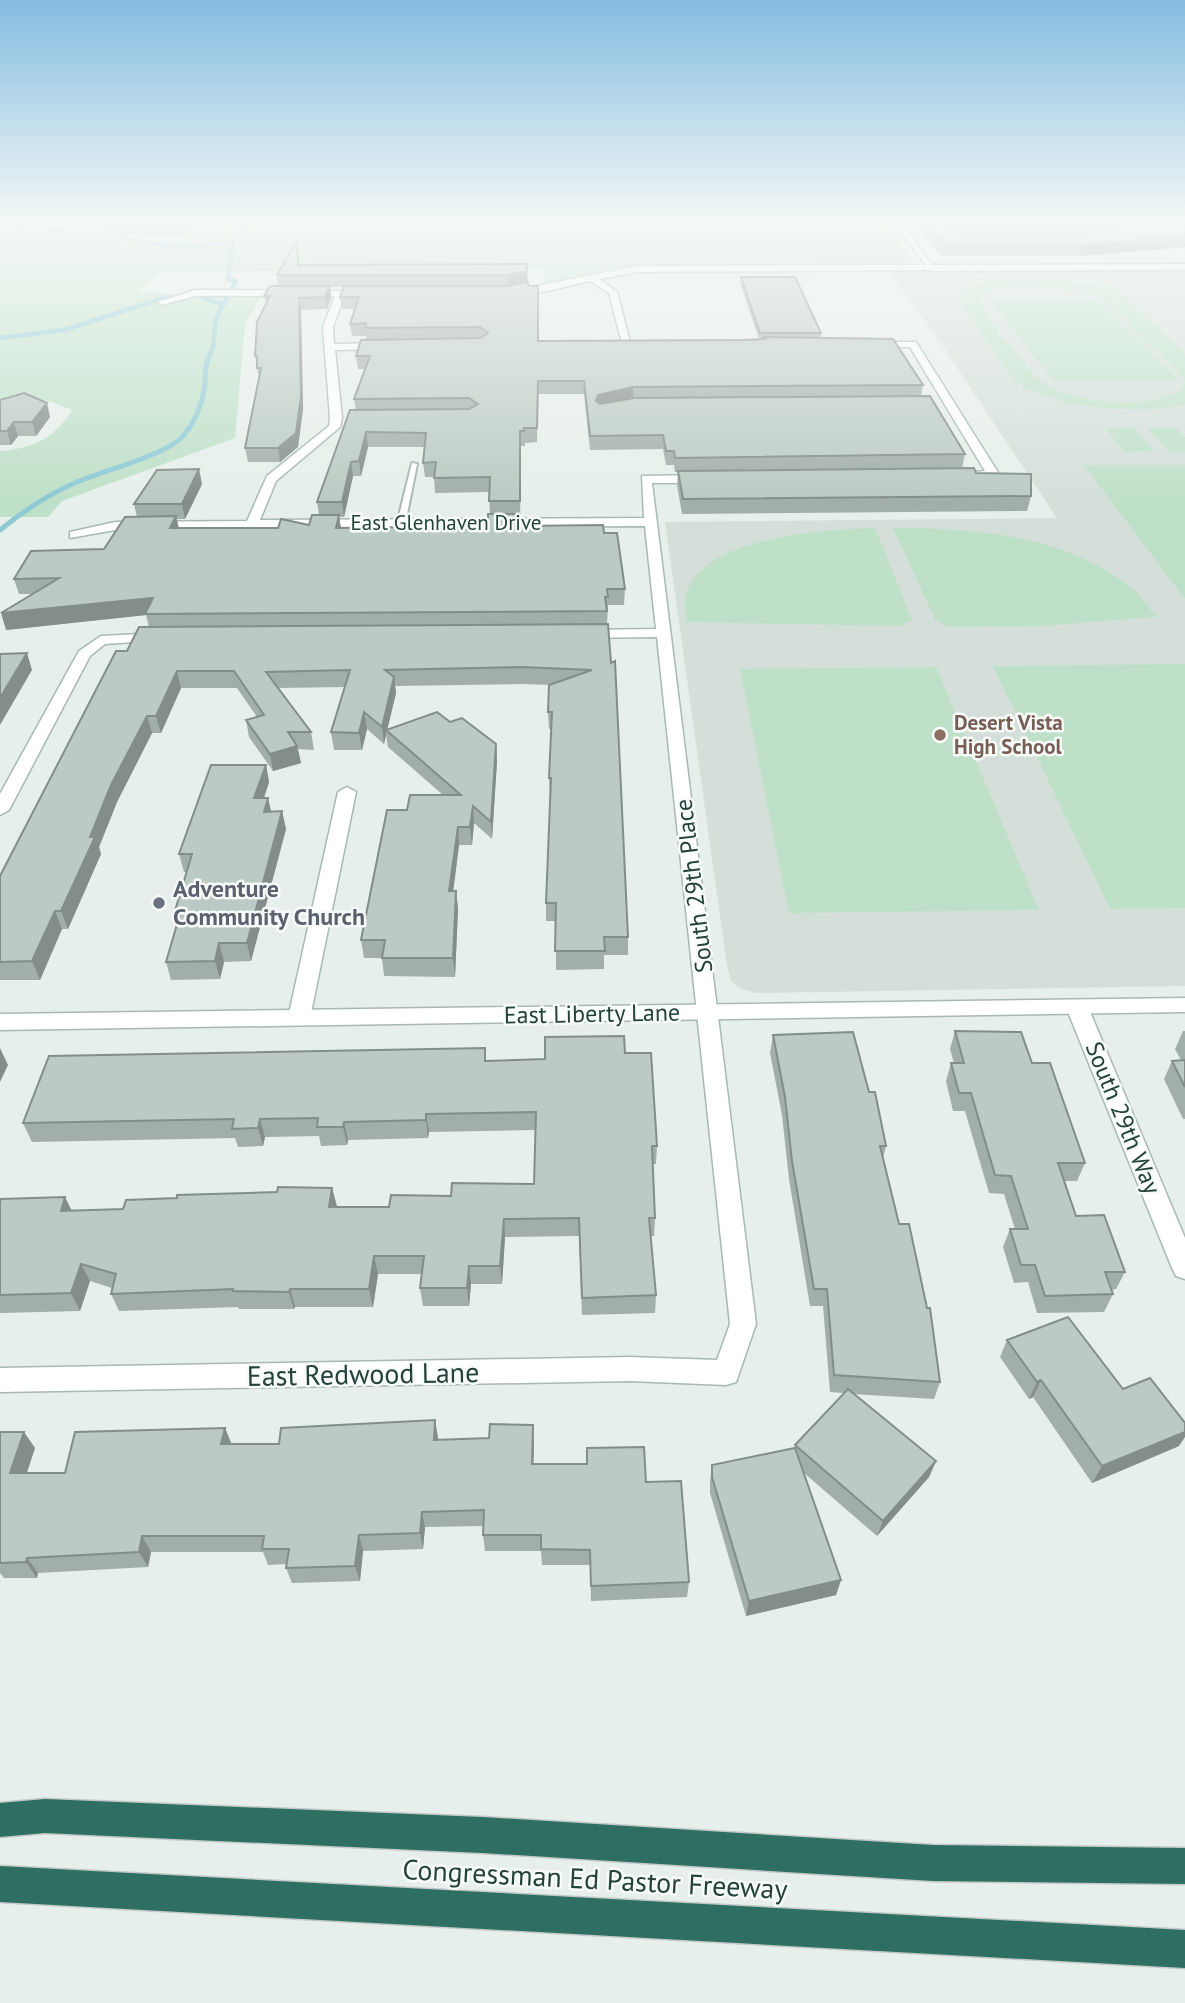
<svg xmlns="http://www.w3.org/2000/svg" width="1185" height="2003" font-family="'PT Sans',sans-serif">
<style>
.built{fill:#d4dfda}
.green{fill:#bfe0c8;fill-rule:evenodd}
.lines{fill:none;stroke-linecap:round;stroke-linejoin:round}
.stream-far1{stroke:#8ec9d4;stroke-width:4.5}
.stream{stroke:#8ec9d4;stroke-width:5}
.service-casing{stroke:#a8b8b2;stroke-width:4}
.minor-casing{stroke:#a8b8b2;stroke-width:3}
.tertiary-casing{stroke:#a8b8b2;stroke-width:3}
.motorway-casing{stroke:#c2cac8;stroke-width:3}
.service{fill:#fff;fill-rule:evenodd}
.minor{fill:#fff;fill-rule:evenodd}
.tertiary{fill:#fff;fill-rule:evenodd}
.motorway{fill:#2f6f62;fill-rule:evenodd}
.wall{fill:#a1aea9;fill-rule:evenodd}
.shaded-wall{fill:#838d89}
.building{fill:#bbcac4;stroke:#838d89;stroke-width:2}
.education-dot{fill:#8d6e63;stroke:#f7fbf9;stroke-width:2.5}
.worship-dot{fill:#6b7280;stroke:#f7fbf9;stroke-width:2.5}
.labels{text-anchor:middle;stroke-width:5;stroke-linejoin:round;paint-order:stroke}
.far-street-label{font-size:21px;fill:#24423a;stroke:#f7fbf9}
.far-education-label{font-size:21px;font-weight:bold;fill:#785e54;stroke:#f7fbf9;text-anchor:start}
.street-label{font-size:24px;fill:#24423a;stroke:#f7fbf9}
.worship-label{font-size:24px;font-weight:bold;fill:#5b616d;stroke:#f7fbf9;text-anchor:start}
.near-street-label{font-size:28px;fill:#24423a;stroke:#f7fbf9}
</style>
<rect width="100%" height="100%" fill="#e6efeb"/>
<path class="built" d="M888,271L1185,272V986L756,993L739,988L731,981L727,966L665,522L1057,518L938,339Z"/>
<path class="green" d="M202,222H886L913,262L905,264L639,266L605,270L544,283V269L162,272L136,291L167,294L263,293L245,324L235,438L62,501L48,517H0V451C32,449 55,438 72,410C49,400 23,391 0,405V225L101,233L172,246Z
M1008,280C1045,278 1081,285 1113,286L1185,354V405L1146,410L1102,408L1068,403L1025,389L1011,377L958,299C966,282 991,282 1008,280ZM1036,285L1082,292L1105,300L1183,378L1185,384L1180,391C1149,409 1081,404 1049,387C1034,379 984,317 978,300C988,283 1018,285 1036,285Z
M990,300H1098L1179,380L1054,381Z
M1105,428H1134L1155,451L1125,452Z
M1147,428H1176L1185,437V451H1169Z
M1084,465H1185V599Z
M875,528L912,620L900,626L687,622C686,614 684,603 686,595C700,537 827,529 875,528Z
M893,528C970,527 1060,535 1124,582C1138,591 1146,604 1156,617L1041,626L948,627L935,619Z
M1185,664V908L1110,909L993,666Z
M936,667L1039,910L789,913L740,669Z"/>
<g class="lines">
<path class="stream-far1" d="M0,225L106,235L173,247L231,243
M202,297L224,305
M0,338L64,330L164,298
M207,361L213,347L216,318L236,281L228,279L233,240L245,222"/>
<path class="stream" d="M0,530C26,509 51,492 82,480C106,470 169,454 184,435C194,423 201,406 204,391C206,380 204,370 208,359"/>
<defs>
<path id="service" d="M412,463L417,464L405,524L401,526L397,524Z"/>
<path id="minor" d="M893,222H901L935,270L638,272L599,279L617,292L630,342L651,343V347L648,348L623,347L609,293L590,281C572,285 519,300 505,292L638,266L926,265Z
M195,290L372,291V295L369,296H344L333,327L334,344L387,343L392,346L387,349L335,350L342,418L340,427L276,481L260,520L644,518L642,476L703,475L709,479L703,483H652L756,1324L736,1382L726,1385L630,1381L0,1392V1368L630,1357L717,1360L730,1324L657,637L581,638L574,634L581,630L656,629L645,526L150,529L115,530L70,538V532L115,522L247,521L267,476L329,426L330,418L323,327L335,296H195L162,305L157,302Z
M866,342H916L999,474L997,477L967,481L961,477L967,473L985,471L910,347H869L864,344Z
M161,633L166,634L168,637L166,640L105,644L90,656L9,810L0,815V794L79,651L101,636Z
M347,787L356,792L310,1018L307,1023L299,1025L291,1023L288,1018L338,792Z
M1077,1000L1084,1002L1088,1007L1185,1238V1279L1176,1276L1172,1268L1066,1007L1070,1002Z"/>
<path id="tertiary" d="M1185,264V270L932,271L928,268L932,265Z
M1185,998V1012L0,1030V1014Z"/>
<path id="motorway" d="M45,1799L482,1817L933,1845L1185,1848V1884L933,1881L482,1853L45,1833L0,1837V1803Z
M0,1866L1185,1930V1968L0,1902Z"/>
</defs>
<use href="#service" class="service-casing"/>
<use href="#minor" class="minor-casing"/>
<use href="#tertiary" class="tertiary-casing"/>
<use href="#motorway" class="motorway-casing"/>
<use href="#service" class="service"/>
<use href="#minor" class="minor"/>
<use href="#tertiary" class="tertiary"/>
<use href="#motorway" class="motorway"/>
</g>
<path class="wall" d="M38,222H200L181,236L116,234L115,230Z
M914,222H1123L1119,227L1185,222L1081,256H941Z
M297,240L299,265L527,264L528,286L539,341L759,339L740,283L741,277L821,333V338L923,385L921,396L965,454L962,468L976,473L1031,496L1027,511L682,514L677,485L678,472H675L674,465H666L663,449L590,450L584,394H538L537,442L525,443V446H521L520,526L604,533L625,589L624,605H608L607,624L628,937V955H604V969L556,970V921H546V903L551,796H550L549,778L551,729H549L548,712L551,685L522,684L395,686L396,693L387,729L450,722L496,744L497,761L492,839L474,823L472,845H459L453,891H456L458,909L455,977L384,976L382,958H364L361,940L407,810L443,795L388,747L386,735L384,744L367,729L362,750H334L331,732L345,687L278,688L311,732L314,750L298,749L301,763L273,771L249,737L246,720L257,717L237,688H181L161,733H152L117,802L99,847L101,854L68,929H62L40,980H0V876L127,651L149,627L146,615L6,630L32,594H19L14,579L104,549L137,517L134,504L202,484L185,519H177L179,528H278L309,525L319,515L317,502L356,410L354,399L365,369H358L356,356L366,339V336H352L350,324L355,309H342L340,297L344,287H330L331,298L327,309L301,310L303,409L298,447L280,462H248L245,448L259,378L255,356L266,304L264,296L278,286L277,275ZM368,447H425L423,463L425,477H434L435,493L489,492L490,514L488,526L341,528L339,517H344L353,476H361Z
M0,400L50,417L36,436H18L11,445H0Z
M266,765L269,782L264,798L271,812L282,811L286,829L251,961L224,962L220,979L171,980L166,962L177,925L174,914L187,872H184L179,854Z
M955,1031L1032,1063L1085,1163L1077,1181H1065L1076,1216L1125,1272L1116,1289L1111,1290L1113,1294L1104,1312L1037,1313L1028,1282L1014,1283L1003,1247L1010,1229H1015L1004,1194L989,1193L965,1111H953L946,1081L951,1063H954L950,1049Z
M1183,1031H1185V1119H1183L1164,1079L1172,1061L1181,1060L1175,1049Z
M773,1035L869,1092L886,1146L883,1158L899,1224L940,1382L934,1399L853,1394L936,1461L929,1477L877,1536L804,1473L841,1580L836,1595L746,1616L710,1493V1481L712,1465L794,1448L795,1445L844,1393L830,1392L823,1306H810L789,1179L782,1115L770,1053Z
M485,1048L486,1061L545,1059L625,1053L657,1146L656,1164H653L655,1218L654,1236H650L656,1295L655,1313L582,1315L579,1236L505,1237L502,1284H471L469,1306H423L420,1288L422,1274H378L373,1307H295L294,1309H239L238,1307L119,1311L111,1294L112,1288L90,1281L80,1311L0,1313V1202L72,1211L123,1209L177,1198L332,1188L336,1207H389L451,1196L534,1184L535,1130L429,1132L428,1138L348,1140L347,1145L321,1146L319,1136L265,1137L263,1146L238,1147L235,1138L32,1142L23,1123Z
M1007,1340L1123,1389L1179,1446L1092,1483L1033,1397L1029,1399L1000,1357Z
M225,1428L231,1444H279L438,1437V1440L534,1441L533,1464L646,1482L689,1582L687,1597L591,1601L590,1565H542L541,1551H485L483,1535V1526L425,1527L423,1549L363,1551L360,1581L292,1583L286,1568L287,1564L268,1565L263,1552H151L148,1567L38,1573L37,1578H4L0,1573V1432L35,1448L27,1473H65Z"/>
<path class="shaded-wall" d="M183,222H200L181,236L179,226Z
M1123,222L1119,228L1083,233L1085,223Z
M956,223L954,233L949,226Z
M1185,236V247L1081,256L1084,245Z
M527,271L528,283L508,286L507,275Z
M330,286L331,298L327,309L325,297Z
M299,298L301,310L303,409L298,447L280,462L278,448Z
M633,387V400L598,408L596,401L598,395Z
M47,403L50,417L36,436L32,422Z
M14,422L18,436L11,445L7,431Z
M366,432L368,447L361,476L359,461Z
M351,462L353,476L344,517L342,502Z
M199,469L202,484L185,519L182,504Z
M339,515L341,530L336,528Z
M176,516L179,531L170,528Z
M153,598L145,614L146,615L6,630L1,613Z
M27,653L32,670L0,725V698Z
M177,671L181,688L161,733L156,716Z
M394,677L396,693L387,731L386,730V735L384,744L382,727Z
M364,712L367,729L362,750L359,733Z
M147,716L152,733L117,802L99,847L101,854L68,929L61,911L90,837L111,785Z
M496,744L497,761L492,839L491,822Z
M297,746L301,763L273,771L270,754Z
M266,765L269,782L258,815L254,798Z
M268,798L272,815L264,812Z
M473,806L474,823L472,845L470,827Z
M282,811L286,829L251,961L247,943Z
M458,827L459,845L451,909L449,891Z
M456,891L458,909L455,977L453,958Z
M55,911L62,929L40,980L32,961Z
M219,943L224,962L220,979L215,961Z
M0,1048L8,1065L0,1082Z
M426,1114L429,1132L428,1138L426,1120Z
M260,1119L265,1137L263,1146L258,1128Z
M344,1122L348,1140L347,1145L343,1127Z
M332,1188L337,1206L333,1225L329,1207Z
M65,1197L74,1215L61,1211Z
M504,1219L505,1237L502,1284L500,1266Z
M374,1256L378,1274L373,1307L369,1289Z
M81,1264L90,1281L80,1311L71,1293Z
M469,1266L471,1284L469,1306L467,1288Z
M290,1289L295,1307L294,1309L289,1292Z
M1041,1380L1033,1397L1029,1399L1037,1382Z
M435,1420L438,1437L437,1457L434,1440Z
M533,1425L534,1441L533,1481L532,1464Z
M225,1428L232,1445L221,1444Z
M24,1432L35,1448L21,1489L10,1473Z
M1185,1432V1437L1179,1446L1092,1483L1102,1466Z
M936,1461L929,1477L877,1536L883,1521Z
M422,1512L425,1527L423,1549L420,1533Z
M359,1535L363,1551L360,1581L355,1566Z
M142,1536L151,1552L148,1567L139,1552Z
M27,1558L38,1573L37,1578L26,1562Z
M841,1580L836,1595L746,1616L749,1601Z"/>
<path class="building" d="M117,222H183L179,226L113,224Z
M924,222H1087L956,223L949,226L956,232H1086L1128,226L1132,222H1185V236L1084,245H943Z
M297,240L298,265L527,264V271L507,275H277Z
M741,277H795L821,333H760Z
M528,282V286H538V341L743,340L765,339L764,337L893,339L923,385L633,387L598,395L596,401L600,404L634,398L930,396L965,454L675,458L674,451H666L663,435L590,436L584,381H538L537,428H524V431H520V501H489L490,477L434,478L436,462L423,463L426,433L366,432L359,461L351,462L342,502H317L350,410L469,409L478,404L469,398L354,399L370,356H356L361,340L480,338L488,333L480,327L365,328L366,323L350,324L359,297H340L344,286H508Z
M270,286H330L325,297L299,298L301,396L296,433L278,448H245L261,368H257V356H255L257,322L270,296H264Z
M24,393L47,403L32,422H14L7,431H0V400Z
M974,468L976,473L1031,474V496L683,499L678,471Z
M199,469L182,504H134L157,470Z
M488,514H520L519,526L603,525L604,533H617L625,589H607L608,597H605L607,611L145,614L153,598L1,613L59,578L14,579L31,551L104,549L125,517L176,516L170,528H278L281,519L309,525L312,515H339L336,528L488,526Z
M608,624L611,663L615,661L628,937H604L605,951H555L556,903H546L551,778H549L552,712H548L549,685L592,670L522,667L385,670L394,677L382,727L364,712L359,733L331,732L350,670L266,672L311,732H288L297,746L270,754L246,720L264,715L234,671H177L156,716H147L111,785L90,837H95L61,911H55L32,961L0,962V876L116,651H127L139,627Z
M27,653L0,698V654Z
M437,712L450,722L462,718L496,744L491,822L473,806L470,827H458L449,891H456L453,958H382L385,940H361L387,810H407L410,795H461L386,730Z
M211,765H266L254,798H268L264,812L282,811L247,943H219L215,961L166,962L180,914H174L192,854H179Z
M955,1031L1021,1032L1032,1063H1050L1085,1163H1058L1076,1216L1104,1215L1125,1272H1105L1113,1294L1045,1296L1035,1265H1021L1010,1229H1028L1011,1176L995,1175L971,1093H959L951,1063H964Z
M853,1032L869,1092H875L886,1146H880L899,1224H909L927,1308H930L940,1382L834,1375L827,1289H814L792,1161L785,1097L773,1035Z
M624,1036L625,1053H651L657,1146H652L655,1218H649L656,1295L582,1298L579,1218L504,1219L500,1266H469L467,1288H420L424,1256H374L369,1289H290L289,1292L233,1291V1289L111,1294L116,1274L81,1264L71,1293L0,1295V1202L1,1199L65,1197L61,1211L123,1209L126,1200L177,1198V1195L277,1192L278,1187L332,1188L329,1207H389L391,1195L451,1196L452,1183L534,1184L536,1112L426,1114V1120L344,1122L343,1127H317L318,1118L260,1119L258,1128L232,1129L234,1119L23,1123L49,1056L485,1048V1061L545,1059V1037Z
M1185,1060V1087L1172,1061Z
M1068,1317L1123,1389L1150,1378L1185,1423V1432L1102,1466L1041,1380L1037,1382L1007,1340Z
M848,1389L936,1461L883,1521L795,1445Z
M435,1420L434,1440L489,1438L490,1424L533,1425L532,1464H587V1448L644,1447L646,1482L681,1481L689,1582L591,1586L590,1550L541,1549V1535H483L484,1510L422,1512L420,1533L359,1535L355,1566L286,1568L289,1549H262L264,1536H142L139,1552L27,1558L26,1562L0,1563V1432H24L10,1473H65L75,1432L225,1428L221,1444H279L281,1428Z
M795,1448L841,1580L749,1601L712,1477V1465Z"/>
<linearGradient id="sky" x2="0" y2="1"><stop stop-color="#84bce0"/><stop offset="0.44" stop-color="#f4f8f6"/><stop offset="1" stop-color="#f4f8f6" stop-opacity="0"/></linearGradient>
<rect width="1185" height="503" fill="url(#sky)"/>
<circle class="education-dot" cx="940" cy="735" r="7"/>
<circle class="worship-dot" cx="159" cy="903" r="7"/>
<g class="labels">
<g class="far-street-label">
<text x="446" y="530">East Glenhaven Drive</text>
</g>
<g class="far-education-label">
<text x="954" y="730">Desert Vista<tspan x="954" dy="24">High School</tspan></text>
</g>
<g class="street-label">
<text transform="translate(694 886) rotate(-97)" y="8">South 29th Place</text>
<text transform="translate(592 1014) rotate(-1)" y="8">East Liberty Lane</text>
<text transform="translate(1123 1118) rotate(68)" y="8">South 29th Way</text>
</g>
<g class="worship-label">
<text x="173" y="897">Adventure<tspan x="173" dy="28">Community Church</tspan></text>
</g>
<g class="near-street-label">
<text transform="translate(363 1374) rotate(-1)" y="10">East Redwood Lane</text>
<text transform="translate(595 1879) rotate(3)" y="10">Congressman Ed Pastor Freeway</text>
</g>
</g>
</svg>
